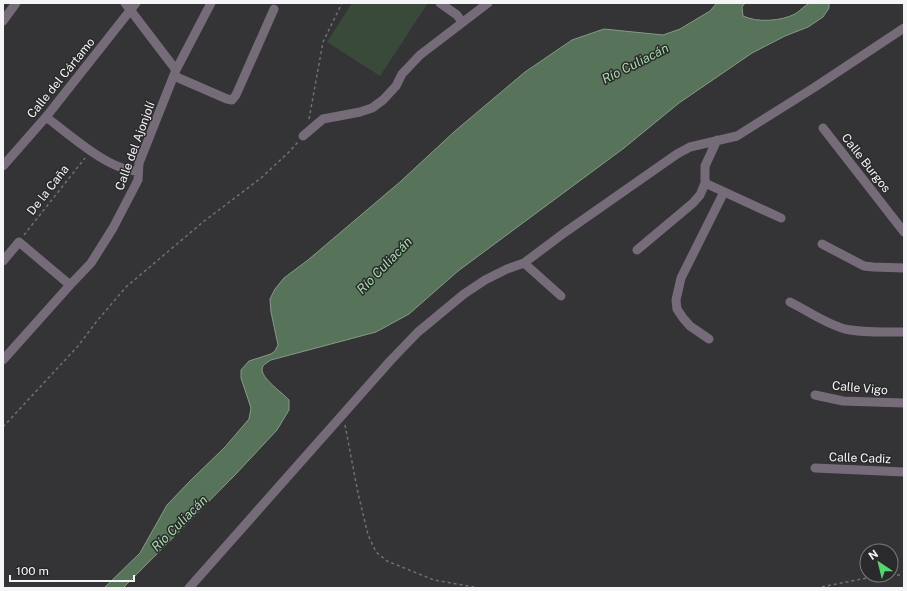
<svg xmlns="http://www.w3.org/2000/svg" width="907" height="591" font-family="'Public Sans',sans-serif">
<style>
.green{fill:#394a3b}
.water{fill:#57745a;stroke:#869a89}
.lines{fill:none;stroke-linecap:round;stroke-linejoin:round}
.path{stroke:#717072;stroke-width:1.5;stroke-dasharray:3 3;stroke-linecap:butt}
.minor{stroke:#766c79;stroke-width:9}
.labels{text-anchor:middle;stroke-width:3;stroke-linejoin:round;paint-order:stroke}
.street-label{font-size:12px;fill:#f5f4f6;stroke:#2a292b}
.water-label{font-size:13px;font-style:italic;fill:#a8dbae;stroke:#2a292b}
</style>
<rect width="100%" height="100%" fill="#343335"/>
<path class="green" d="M352,3H428L380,76L327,42Z"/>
<path class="water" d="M717,3H745L742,7L743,16C758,23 781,21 795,14C800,11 805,5 810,3C815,1 824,3 829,3V8L823,17L808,27L785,36L752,53L679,103L624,148L458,271L409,314L376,332L271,360C269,361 265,364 263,366C257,376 282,392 289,400V410L277,430L234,476L123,588H104L140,553L167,505L189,482L225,447L249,419L251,408L241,378V370L249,361L271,354L275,351L278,345L271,312L270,299L275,289L284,278L308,260L400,182L455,131L525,72L572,40L604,29L663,35L680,29L710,11Z"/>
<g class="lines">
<path class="path" d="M309,119L323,42L342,3
M24,235L85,158
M345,425L358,493L368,535L376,552L387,561L434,580L480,588
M3,427L78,346L97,321L126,287L203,222L261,178L290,151L298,142
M891,575H904
M816,588L882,575"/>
<path class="minor" d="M125,3L176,70
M440,3L457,15L462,22
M3,21L16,3
M174,76L227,99L232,100L236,95L274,9
M46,117C69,134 109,171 138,171
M823,128L904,232
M303,136L323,119L360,112L372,108L383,100L396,86L402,74L420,55L488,3
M3,166L46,117L136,3
M705,183L781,218
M822,244L864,266L873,267L904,268
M637,250L693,203L700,195L703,188L705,183V166L717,140
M3,261L19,242L70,285
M524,263L561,296
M790,302C808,311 826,324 845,329C864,333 885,332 904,332
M709,339L690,326L683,318L677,309L676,300L681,278L724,192
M3,360L70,285L91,263L113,228L138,180L139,163L176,70L211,3
M815,395L843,401L904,403
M815,468L904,472
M189,588L391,360L418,332L464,294L485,280L507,269L524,263L564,233L677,154L690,147L737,136L815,87L904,28"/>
</g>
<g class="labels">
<g class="street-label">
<text transform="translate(61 78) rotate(-51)" y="4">Calle del Cártamo</text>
<text transform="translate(135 146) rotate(-70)" y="4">Calle del Ajonjolí</text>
<text transform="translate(866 163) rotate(52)" y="4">Calle Burgos</text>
<text transform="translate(48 190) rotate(-52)" y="4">De la Caña</text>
<text transform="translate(860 388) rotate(5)" y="4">Calle Vigo</text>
<text transform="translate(860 458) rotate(2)" y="4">Calle Cadiz</text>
</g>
<g class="water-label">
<text transform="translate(635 63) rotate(-27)" y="5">Río Culiacán</text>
<text transform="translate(384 265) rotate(-46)" y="5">Río Culiacán</text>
<text transform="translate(179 523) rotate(-45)" y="5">Río Culiacán</text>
</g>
</g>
<rect width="907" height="591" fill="none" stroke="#f5f4f6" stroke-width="8"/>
<g transform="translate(879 563) rotate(325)"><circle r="19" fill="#2a292b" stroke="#7b7a7c"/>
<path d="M0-3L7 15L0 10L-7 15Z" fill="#55d671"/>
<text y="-6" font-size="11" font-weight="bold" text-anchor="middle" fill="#f5f4f6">N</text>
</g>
<path d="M10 575v6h124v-6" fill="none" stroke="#f5f4f6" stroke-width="2"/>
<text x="16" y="575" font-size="12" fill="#f5f4f6" stroke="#2a292b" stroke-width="3" paint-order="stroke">100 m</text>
</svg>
